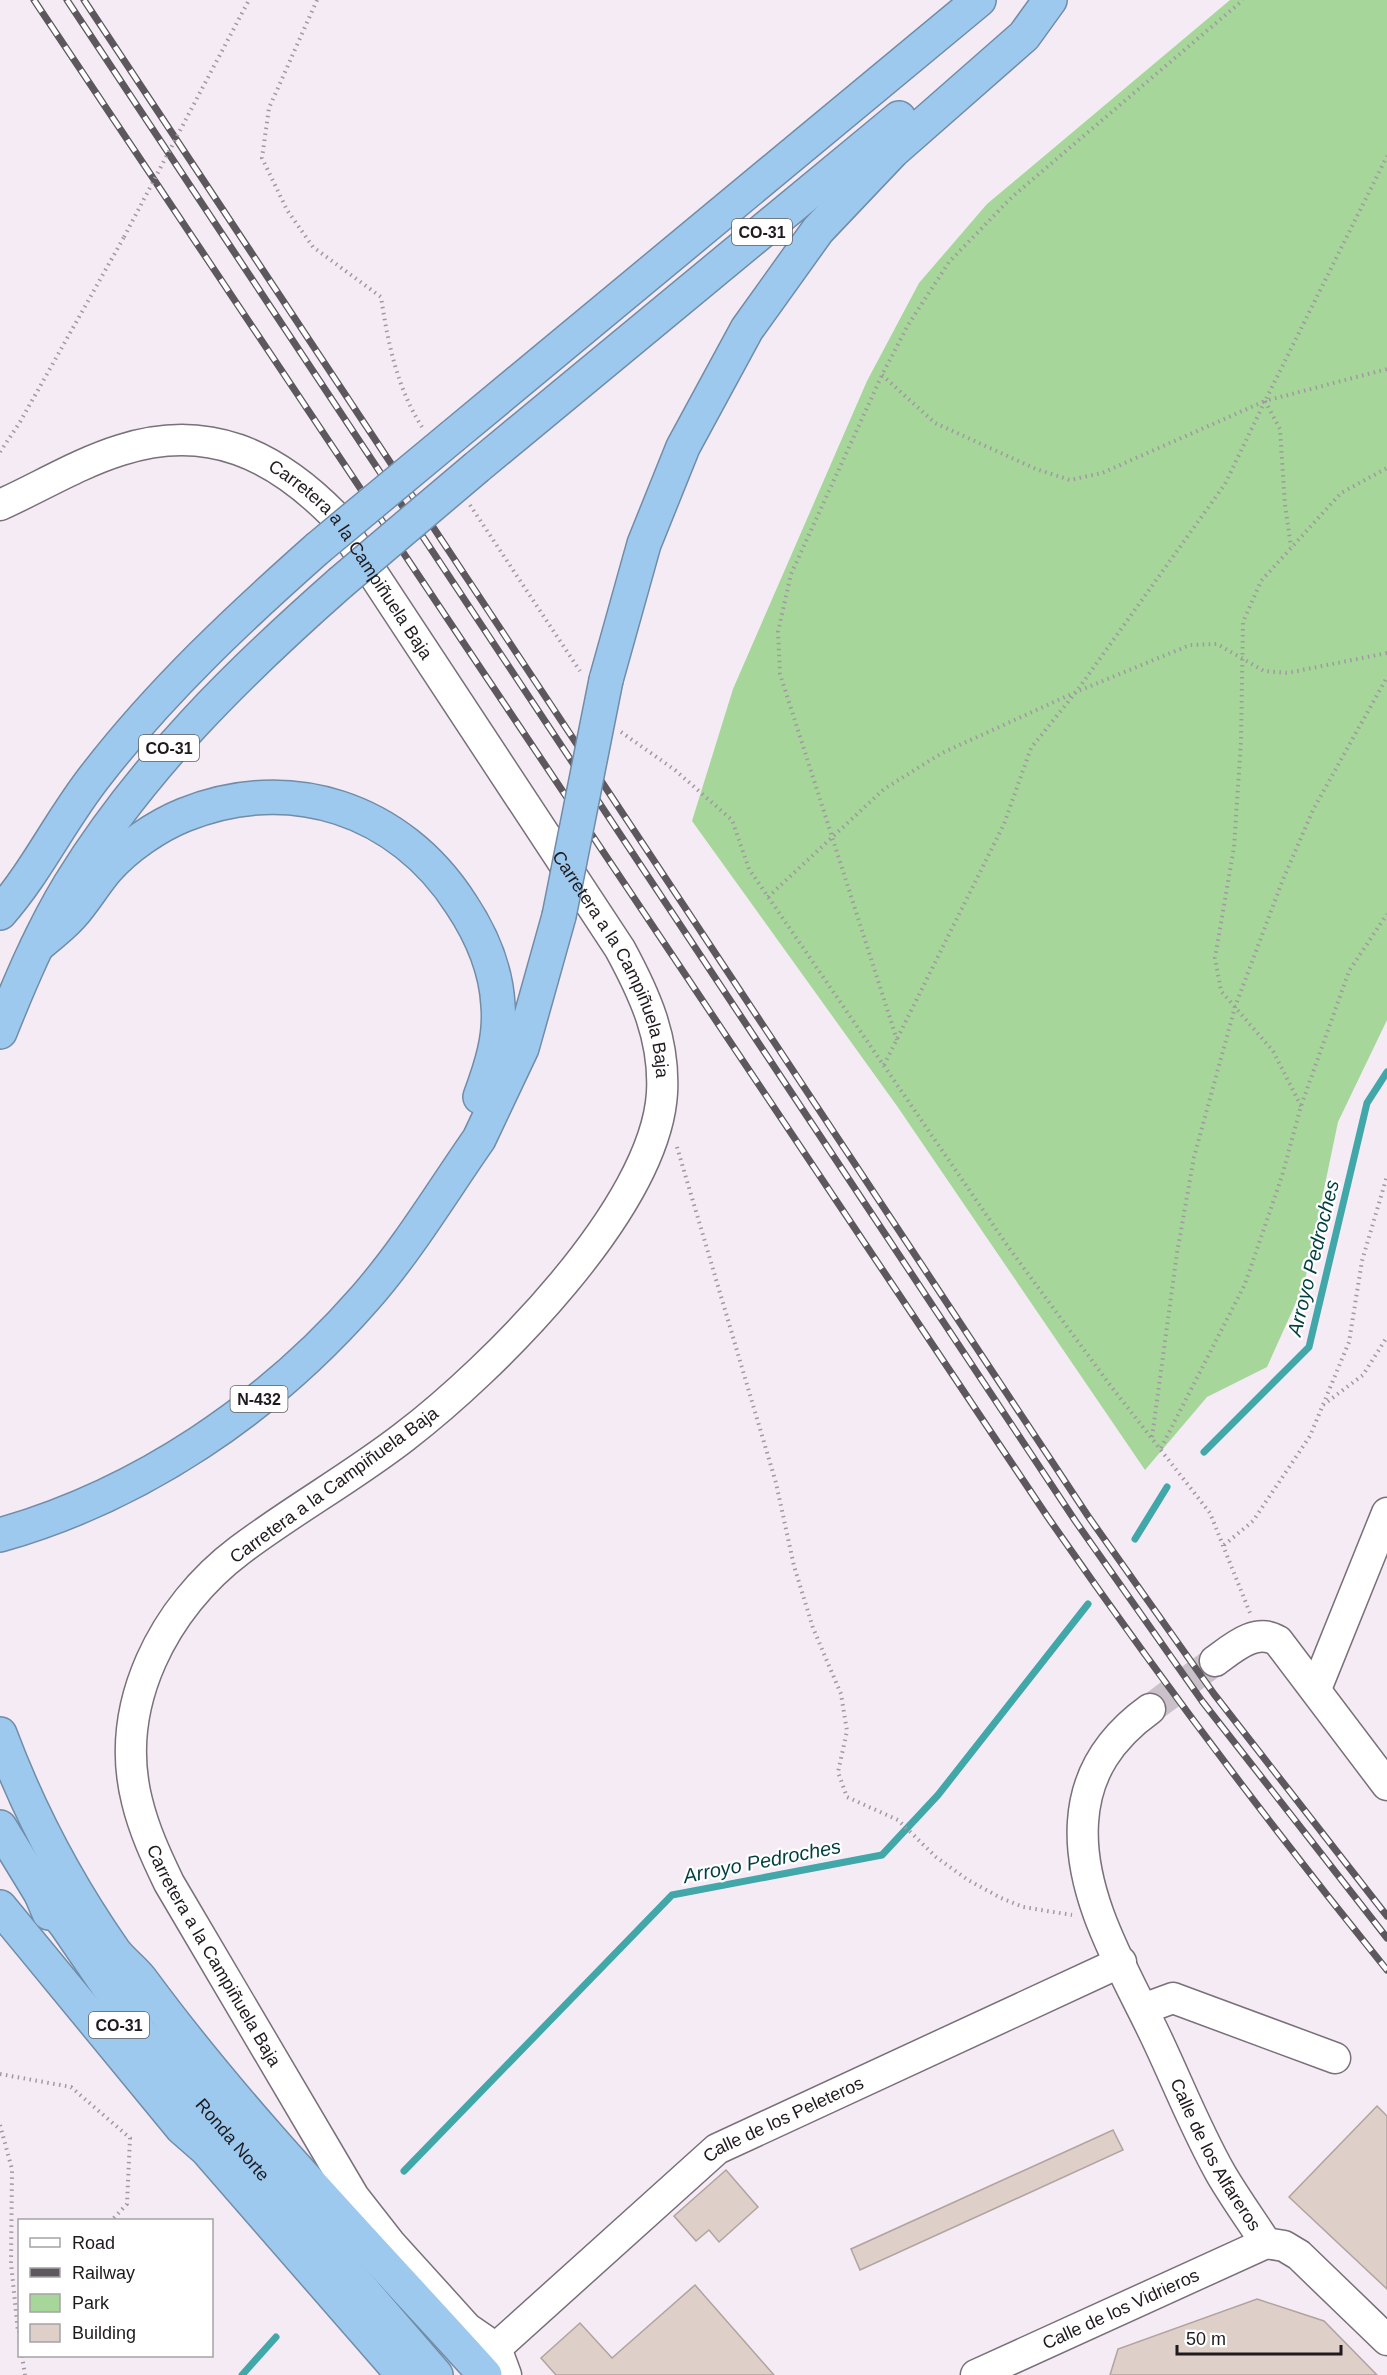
<svg xmlns="http://www.w3.org/2000/svg" width="1387" height="2375" font-family="Arial,sans-serif">
<style>
.green{fill:#a6d699}
.lines{fill:none;stroke-linecap:round;stroke-linejoin:round}
.stream{stroke:#41a7a9;stroke-width:7}
.building{fill:#decfc9;stroke:#b1a39d;stroke-width:1.5}
.minor-tunnel{stroke:#cac1ca;stroke-width:30;stroke-dasharray:30 15;stroke-linecap:butt}
.minor-casing{stroke:#797079;stroke-width:33}
.highway-casing{stroke:#718ca6;stroke-width:36}
.path{stroke:#a199a1;stroke-width:4;stroke-dasharray:1.5 4.5;stroke-linecap:butt}
.minor{stroke:#fff;stroke-width:30}
.highway{stroke:#9dc9ef;stroke-width:33}
.rail-casing{stroke:#5d585d;stroke-width:7}
.rail{stroke:#fff;stroke-width:4.5;stroke-dasharray:14;stroke-linecap:butt}
.highway-bridge-casing{stroke:#718ca6;stroke-width:36;stroke-linecap:butt}
.path-bridge{stroke:#a199a1;stroke-width:4;stroke-dasharray:1.5 4.5;stroke-linecap:butt}
.highway-bridge{stroke:#9dc9ef;stroke-width:33}
.labels{text-anchor:middle;stroke-width:4.5;stroke-linejoin:round;paint-order:stroke}
.shield{fill:#fff;stroke:#625f62;stroke-width:1.5}
.shield-label{font-size:16px;font-weight:bold;fill:#1e1a1e}
.street-label{font-size:18px;fill:#1e1a1e;stroke:#fff}
.water-label{font-size:20px;font-style:italic;fill:#003f41;stroke:#fff}
</style>
<rect width="100%" height="100%" fill="#f5ebf5"/>
<path class="green" d="M1230,0H1387V1020L1338,1122L1304,1285L1267,1367L1207,1397L1145,1470L897,1106L692,821L733,689L867,381L919,283L987,204Z"/>
<g class="lines">
<path class="stream" d="M1204,1452L1309,1347L1367,1103L1387,1072
M1135,1539L1167,1487
M404,2171L672,1895L882,1855L938,1795L1088,1604
M242,2375L276,2337"/>
</g>
<path class="building" d="M1377,2106L1387,2116V2289L1289,2197Z
M1113,2130L1123,2150L860,2270L851,2249Z
M726,2170L758,2207L719,2242L709,2230L696,2241L674,2216Z
M695,2285L774,2375H556L541,2358L580,2323L612,2358Z
M1257,2299L1324,2321L1377,2375H1110L1118,2349Z"/>
<g class="lines">
<path class="minor-tunnel" d="M1150,1709L1215,1661"/>
<defs>
<g id="minor">
<path id="s1" d="M0,505C40,487 79,463 121,450C208,422 275,455 335,516L620,949C645,995 665,1039 662,1093C655,1208 492,1370 404,1437C351,1478 293,1510 240,1550C164,1607 113,1705 137,1801C144,1830 156,1856 169,1883L354,2197L390,2243L467,2328L496,2348"/>
<path d="M1215,1661C1233,1648 1256,1627 1278,1641L1387,1785"/>
<path d="M1316,1689L1387,1513"/>
<path id="s2" d="M1150,1709C1111,1737 1086,1772 1083,1822C1078,1896 1124,1970 1155,2035C1177,2081 1196,2130 1221,2174C1235,2198 1251,2220 1266,2243L1284,2246L1299,2255L1387,2340"/>
<path d="M1143,2009L1173,1998L1335,2058"/>
<path id="s3" d="M496,2348L717,2149L1121,1962"/>
<path d="M496,2348L506,2375"/>
<path id="s4" d="M976,2375L1266,2243"/>
</g>
<g id="highway">
<path d="M453,436L979,0"/>
<path d="M477,467L899,118"/>
<path d="M606,680L644,544L683,447L747,329L818,230L893,151L1024,36L1050,0"/>
<path d="M0,913C37,871 61,819 96,775C161,691 239,618 318,548"/>
<path d="M37,946C48,937 61,927 71,916C84,902 94,884 107,869C126,847 157,826 184,815C290,772 400,809 461,904C481,934 496,968 498,1005C501,1037 491,1067 480,1097"/>
<path d="M0,1032C20,982 42,930 70,884C142,767 238,673 340,583"/>
<path d="M0,1535C141,1495 269,1408 365,1298C408,1249 442,1192 479,1139L522,1048L559,916"/>
<path d="M0,1734C28,1809 68,1885 114,1951C122,1962 134,1970 142,1981C245,2121 369,2246 485,2375"/>
<path d="M0,1827L41,1894L49,1913"/>
<path id="s5" d="M41,1894L66,1925L140,2033L436,2375"/>
<path d="M0,1907L182,2128L206,2149L403,2375"/>
</g>
</defs>
<use href="#minor" class="minor-casing"/>
<use href="#highway" class="highway-casing"/>
<path class="path" d="M317,0L269,108L262,158L287,210L313,247L381,297C388,343 397,388 422,427
M205,83L249,0
M882,375L935,423L1036,469L1070,480L1102,473L1265,401L1387,156
M1265,401L1280,429L1285,505L1291,547
M0,452L20,422L124,237
M470,505L580,671
M621,732L675,770L732,820L749,869L1009,1248L1110,1385L1210,1513L1250,1613
M768,897L884,789L942,753L1076,692L1190,645L1217,644L1264,671L1287,673L1387,653
M897,1040L780,674L778,632L791,574L882,375L908,325L949,262L1012,197L1243,0
M884,1065L1004,824L1031,748L1076,692L1225,484L1265,401L1387,369
M1301,1106L1273,1051L1221,991L1215,958L1234,847L1241,742L1243,622L1261,581L1341,493L1387,468
M677,1147L776,1483L794,1566L813,1628L841,1694L847,1731L838,1772L847,1797L898,1820L936,1857L968,1880L1001,1898L1023,1907L1072,1915
M1323,1405L1363,1375L1387,1337
M1152,1437L1177,1253L1194,1157L1235,1007L1282,882L1313,810L1387,677
M1161,1448L1245,1284L1282,1176L1301,1106L1349,971L1387,914
M1224,1545L1253,1521L1310,1436L1349,1342L1362,1261L1387,1176
M0,2074L71,2087L130,2138L127,2204L112,2220
M0,2125L12,2169L11,2263L18,2332
M19,2331L20,2341
M22,2356L25,2375"/>
<use href="#minor" class="minor"/>
<use href="#highway" class="highway"/>
<defs>
<path id="rail" d="M34,0L1047,1516C1155,1672 1268,1823 1387,1970
M67,0L1076,1522L1202,1701L1387,1938
M84,0L1088,1516L1214,1694L1387,1916"/>
</defs>
<use href="#rail" class="rail-casing"/>
<use href="#rail" class="rail"/>
<defs>
<path id="highway-bridge" d="M318,548L453,436
M340,583L477,467
M559,916L606,680"/>
</defs>
<use href="#highway-bridge" class="highway-bridge-casing"/>
<path class="path-bridge" d="M124,237L205,83"/>
<use href="#highway-bridge" class="highway-bridge"/>
</g>
<g class="labels">
<g class="shield">
<rect x="732" y="219" width="60" height="26" rx="4.5"/>
<rect x="139" y="735" width="60" height="26" rx="4.5"/>
<rect x="230.5" y="1386" width="57" height="26" rx="4.5"/>
<rect x="89" y="2012" width="60" height="26" rx="4.5"/>
</g>
<g class="shield-label">
<text x="762" y="238">CO-31</text>
<text x="169" y="754">CO-31</text>
<text x="259" y="1405">N-432</text>
<text x="119" y="2031">CO-31</text>
</g>
<g class="street-label">
<text dy="6" stroke="none"><textPath href="#s1" startOffset="414">Carretera a la Campiñuela Baja</textPath></text>
<text dy="6" stroke="none"><textPath href="#s1" startOffset="900">Carretera a la Campiñuela Baja</textPath></text>
<text transform="translate(334 1485) rotate(-36)" y="6">Carretera a la Campiñuela Baja</text>
<text dy="6" stroke="none"><textPath href="#s1" startOffset="2140">Carretera a la Campiñuela Baja</textPath></text>
<text dy="6" stroke="none"><textPath href="#s3" startOffset="370">Calle de los Peleteros</textPath></text>
<text dy="6" stroke="none"><textPath href="#s5" startOffset="312">Ronda Norte</textPath></text>
<text dy="6" stroke="none"><textPath href="#s2" startOffset="498">Calle de los Alfareros</textPath></text>
<text dy="6" stroke="none"><textPath href="#s4" startOffset="159">Calle de los Vidrieros</textPath></text>
</g>
<g class="water-label">
<text transform="translate(1313 1258) rotate(-76)" y="7">Arroyo Pedroches</text>
<text transform="translate(762 1861) rotate(-11)" y="7">Arroyo Pedroches</text>
</g>
</g>
<rect x="18" y="2219" width="195" height="138" fill="#ffffff" stroke="#a5a3a5" stroke-width="1.5"/>
<rect x="30" y="2238" width="30" height="9" fill="#ffffff" stroke="#a5a3a5" stroke-width="1.5"/>
<text x="72" y="2249" font-size="18" fill="#1e1a1e">Road</text>
<rect x="30" y="2268" width="30" height="9" fill="#5d585d" stroke="#a5a3a5" stroke-width="1.5"/>
<text x="72" y="2279" font-size="18" fill="#1e1a1e">Railway</text>
<rect x="30" y="2294" width="30" height="18" fill="#a6d699" stroke="#a5a3a5" stroke-width="1.5"/>
<text x="72" y="2309" font-size="18" fill="#1e1a1e">Park</text>
<rect x="30" y="2324" width="30" height="18" fill="#decfc9" stroke="#a5a3a5" stroke-width="1.5"/>
<text x="72" y="2339" font-size="18" fill="#1e1a1e">Building</text>
<path d="M1177 2345v9h164v-9" fill="none" stroke="#1e1a1e" stroke-width="3"/>
<text x="1186" y="2345" font-size="18" fill="#1e1a1e" stroke="#ffffff" stroke-width="4.5" paint-order="stroke">50 m</text>
</svg>
